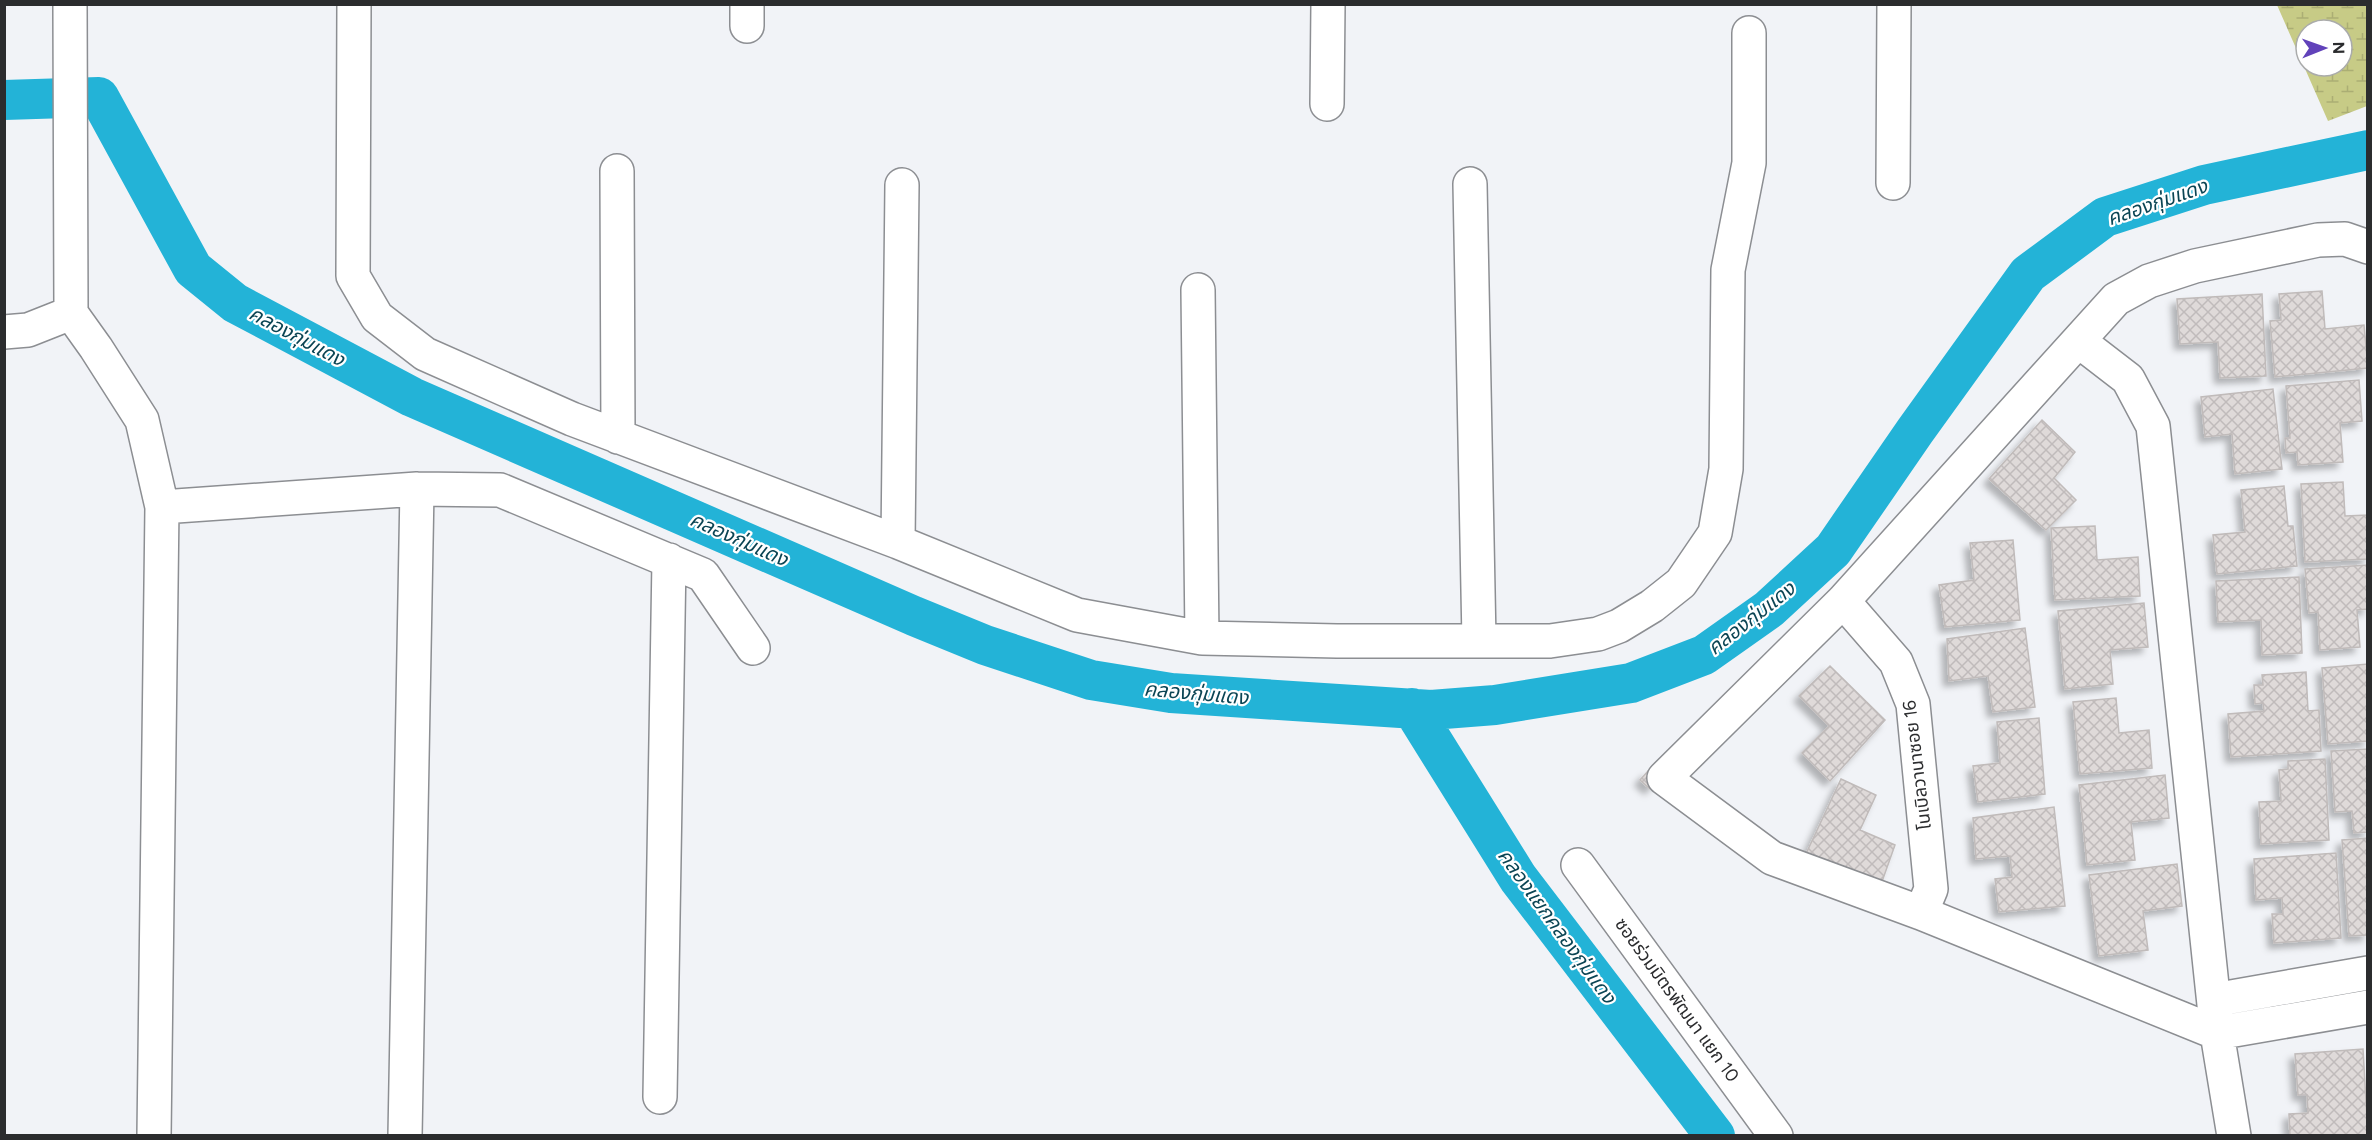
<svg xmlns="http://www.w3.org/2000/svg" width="2372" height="1140" font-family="Figtree,'Noto Sans Thai',sans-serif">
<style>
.wetland{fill:url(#wetland-marsh);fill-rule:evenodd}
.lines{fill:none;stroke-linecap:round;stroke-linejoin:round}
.canal{stroke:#23b3d7;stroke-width:40}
.building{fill:url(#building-cross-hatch);stroke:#c0bbba;stroke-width:1.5;filter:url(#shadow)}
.minor-casing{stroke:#8c8e92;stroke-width:36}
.minor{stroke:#fff;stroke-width:33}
.labels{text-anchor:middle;stroke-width:4.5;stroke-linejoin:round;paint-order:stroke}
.street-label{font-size:18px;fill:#2b2c2e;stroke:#fff}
.water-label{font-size:20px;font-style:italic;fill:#0b4554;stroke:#fff}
</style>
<defs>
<pattern id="wetland-marsh" width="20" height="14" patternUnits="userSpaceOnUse" patternTransform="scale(1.5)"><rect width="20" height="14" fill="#c7cb86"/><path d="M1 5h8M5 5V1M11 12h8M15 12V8" fill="none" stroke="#abae74"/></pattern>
<pattern id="building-cross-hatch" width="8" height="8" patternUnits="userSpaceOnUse" patternTransform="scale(1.5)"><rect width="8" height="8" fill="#dfdad9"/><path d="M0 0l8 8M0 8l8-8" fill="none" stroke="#c0bbbb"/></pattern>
<filter id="shadow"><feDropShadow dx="-5.5" dy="5.5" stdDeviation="3" flood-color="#0004"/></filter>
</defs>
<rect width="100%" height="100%" fill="#f1f3f7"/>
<path class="wetland" d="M2277,5H2367V106L2328,121ZM2306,30H2342V66H2306Z"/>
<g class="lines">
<path class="canal" d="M4,100L99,97L193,269L235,303L412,397L914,616L985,645L1091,680L1171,693L1431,710L1495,705L1631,683L1704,655L1769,609L1833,550L1915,431L2028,274L2105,217L2204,185L2368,150
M1412,708L1518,878L1715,1136"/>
</g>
<path class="building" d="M2322,291L2325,329L2364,325L2368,368L2275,377L2270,321L2281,320L2279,294Z
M2262,294L2266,376L2220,378L2218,342L2180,344L2177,299Z
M2359,380L2362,421L2340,423L2343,462L2298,465L2297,452L2286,453L2285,438H2290L2286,386Z
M2273,389L2282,469L2235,474L2232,434L2205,437L2201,397Z
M2042,420L2075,452L2054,478L2076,500L2046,530L1989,479Z
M2343,482L2345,516L2368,515V559L2305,562L2301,484Z
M2284,486L2288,526H2293L2297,566L2217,574L2213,535L2245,532L2241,490Z
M2095,526L2097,560L2138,557L2140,596L2055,600L2051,528Z
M2013,540L2020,620L1945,627L1939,585L1974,580L1970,543Z
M2368,565V609L2357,610L2360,647L2320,650L2318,612L2309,613L2305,569Z
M2299,577L2302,653L2262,655L2261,620L2218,622L2216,581Z
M2144,603L2148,647L2110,650L2113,684L2065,689L2058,611Z
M2025,628L2035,707L1993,712L1988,676L1949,681L1947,639Z
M2368,664V741L2328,744L2322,668Z
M1830,666L1885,720L1830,781L1802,753L1829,726L1799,696Z
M2306,672L2308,711L2319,710L2321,751L2231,757L2228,714L2264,711L2263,703L2255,704L2254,685H2263L2262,675Z
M2116,698L2119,733L2149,730L2152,768L2080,774L2073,702Z
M2039,718L2045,794L1978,802L1973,766L2000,763L1997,722Z
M2368,749V832L2354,833L2352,811L2335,812L2331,751Z
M2325,759L2329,840L2261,844L2259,802L2281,801L2279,770L2288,769V761Z
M1648,771L1657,780L1650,789L1640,780Z
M2165,775L2169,818L2131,822L2135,860L2087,865L2079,785Z
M1841,779L1876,795L1860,830L1895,845L1879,890L1804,858Z
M2054,807L2065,906L1999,912L1995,879L2012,877L2010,856L1976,859L1973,818Z
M2368,838V935L2349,936L2342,840Z
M2336,853L2341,938L2274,943L2272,914H2283L2282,898L2256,900L2254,859Z
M2177,864L2182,906L2143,911L2148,950L2099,956L2089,875Z
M2363,1049L2368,1136H2290L2289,1114L2308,1113L2307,1095H2298L2295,1054Z"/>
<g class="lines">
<defs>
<path id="minor" d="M70,4L71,313L96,348L142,420L162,507L154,1136
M354,4L353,276L377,317L425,354L572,419L898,542L1077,615L1202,638L1337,641H1550L1598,634L1619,626L1652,606L1681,583L1715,533L1726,469L1728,270L1749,163V33
M747,26V4
M1327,104L1328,4
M617,171L618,437
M1893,183L1894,4
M1470,184L1479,641
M2368,247L2345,239L2318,240L2195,266L2149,281L2116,299L1843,601L1664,778L1772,858L1921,913L2217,1033L2368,1007
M1198,290L1202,638
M4,332L28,330L71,313
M2080,342L2128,379L2153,426L2217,1033L2234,1136
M162,507L417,489L500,490L703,575L753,648
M898,542L902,185
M1843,601L1896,662L1913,704L1931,889L1921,913
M1578,865L1776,1136
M2214,1000L2368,973
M660,1097L669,560
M405,1136L417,489"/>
</defs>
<use href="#minor" class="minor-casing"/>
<use href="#minor" class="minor"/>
</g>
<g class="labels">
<g class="street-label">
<text transform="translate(1917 765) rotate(-97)" y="6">โนเบิลวานาซอย 16</text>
<text transform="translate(1677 1000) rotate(54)" y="6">ซอยร่วมมิตรพัฒนา แยก 10</text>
</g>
<g class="water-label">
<text transform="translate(2157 202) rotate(-19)" y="7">คลองกุ่มแดง</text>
<text transform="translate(297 336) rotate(28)" y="7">คลองกุ่มแดง</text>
<text transform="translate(739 539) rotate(24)" y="7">คลองกุ่มแดง</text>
<text transform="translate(1751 618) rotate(-38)" y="7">คลองกุ่มแดง</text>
<text transform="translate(1196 693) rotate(5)" y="7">คลองกุ่มแดง</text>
<text transform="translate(1557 926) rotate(54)" y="7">คลองแยกคลองกุ่มแดง</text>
</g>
</g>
<rect width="2372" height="1140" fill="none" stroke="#2b2c2e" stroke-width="12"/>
<g transform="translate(2324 48) rotate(89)"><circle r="28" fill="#ffffff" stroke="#aaabab" stroke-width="1.5"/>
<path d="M0-4.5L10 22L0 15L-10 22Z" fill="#6142ba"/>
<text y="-9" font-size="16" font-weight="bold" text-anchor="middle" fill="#2b2c2e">N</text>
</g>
</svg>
